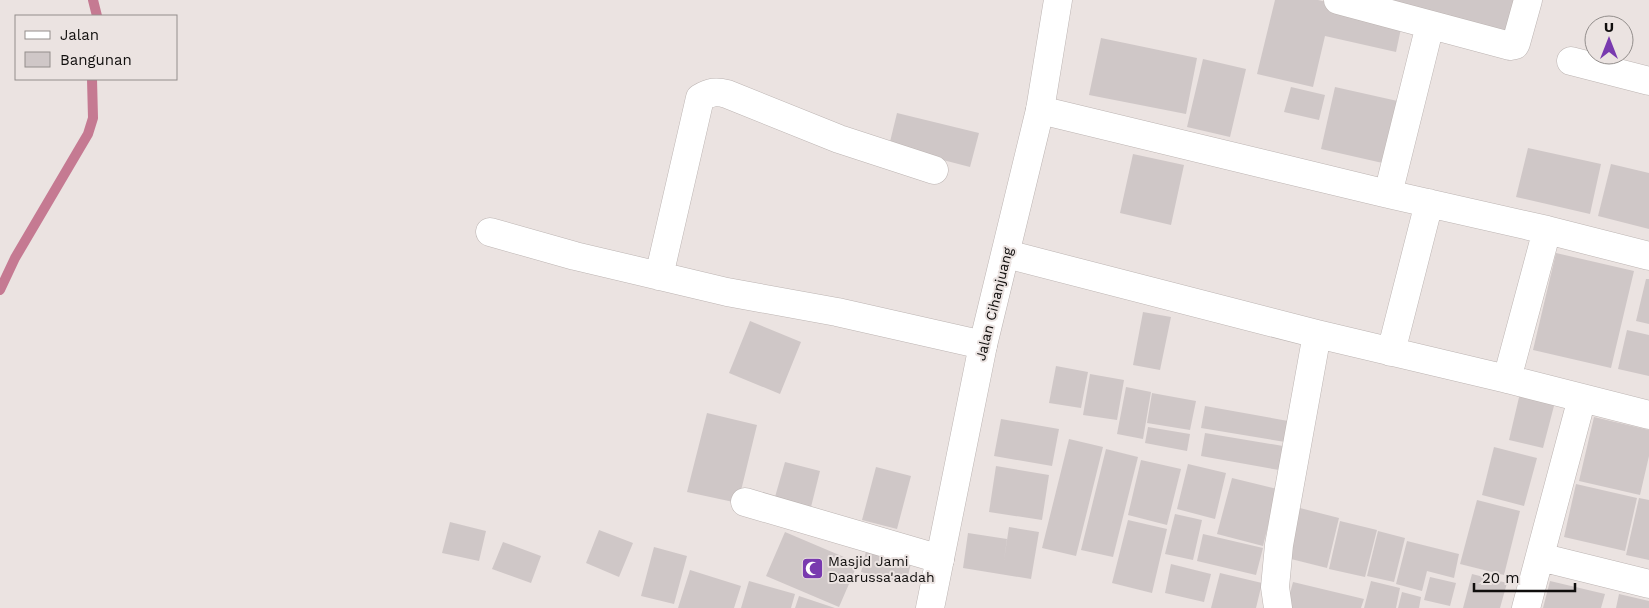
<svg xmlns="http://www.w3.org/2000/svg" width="1649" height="608" font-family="'Work Sans',sans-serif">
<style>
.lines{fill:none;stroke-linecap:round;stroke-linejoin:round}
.stream{stroke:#c57a92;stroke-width:10}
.building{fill:#cfc7c7}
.minor-casing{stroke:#bcb4b2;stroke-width:29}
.major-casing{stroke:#bcb4b2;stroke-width:29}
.minor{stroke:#fff;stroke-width:28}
.major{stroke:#fff;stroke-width:28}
.labels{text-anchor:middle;stroke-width:4;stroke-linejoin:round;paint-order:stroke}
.street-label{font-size:14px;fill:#100e0d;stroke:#ebe3e1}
.poi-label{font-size:14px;fill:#100e0d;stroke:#ebe3e1;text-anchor:start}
</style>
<rect width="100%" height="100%" fill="#ebe3e1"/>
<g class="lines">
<path class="stream" d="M93,0L97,16
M0,290L15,258L88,134L93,118L92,79"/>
</g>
<path class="building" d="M1275,0H1318L1403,19L1396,52L1325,36L1313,87L1257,74Z
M1365,0H1526L1515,41Z
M1101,38L1197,58L1186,114L1089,95Z
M1203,59L1246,69L1230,137L1187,127Z
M1291,87L1325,95L1319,120L1284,112Z
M1335,87L1402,102L1387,164L1321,149Z
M897,113L979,133L970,167L889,146Z
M1528,148L1601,164L1590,214L1516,197Z
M1133,154L1184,165L1171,225L1120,213Z
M1611,164L1649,173V229L1598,216Z
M1556,253L1634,271L1611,368L1533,350Z
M1646,279H1649V324L1636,321Z
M1143,312L1171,317L1160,370L1133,365Z
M750,321L801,342L780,394L729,373Z
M1627,330L1649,335V376L1618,369Z
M1056,366L1088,372L1081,408L1049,403Z
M1090,374L1124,380L1117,420L1083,415Z
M1126,387L1151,392L1143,439L1117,434Z
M1152,393L1196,401L1190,430L1147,423Z
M1520,393L1555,402L1543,448L1509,440Z
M1205,406L1288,421L1285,442L1201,428Z
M707,413L757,425L738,503L687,492Z
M1594,417L1649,430V456L1640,495L1579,481Z
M1001,419L1059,429L1052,466L994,456Z
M1148,427L1190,434L1187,451L1145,443Z
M1205,433L1283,446L1279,470L1201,456Z
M1069,439L1103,447L1076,556L1042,548Z
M1494,447L1537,458L1524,506L1482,495Z
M1106,449L1138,457L1113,557L1081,550Z
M1141,460L1181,469L1167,525L1128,515Z
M785,462L820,471L811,507L775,497Z
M1188,464L1226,473L1215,519L1177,509Z
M996,466L1049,475L1042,520L989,512Z
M876,467L911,476L897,529L862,520Z
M1232,478L1277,489L1263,546L1217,534Z
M1576,484L1637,498L1625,551L1564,537Z
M1639,498L1649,500V560L1626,555Z
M1477,500L1520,511L1504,575L1460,564Z
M1296,507L1339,518L1327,568L1283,557Z
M1175,514L1202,520L1193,560L1165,554Z
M1128,520L1167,529L1152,593L1112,583Z
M1340,521L1377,530L1365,577L1329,569Z
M450,522L486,531L479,561L442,553Z
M1009,527L1039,532L1031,579L963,568L968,533L1007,539L1004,560Z
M599,530L633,543L619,577L586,563Z
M1378,531L1405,538L1394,582L1367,576Z
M785,532L858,563L839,607L766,576Z
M1203,534L1263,548L1256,575L1197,561Z
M1407,541L1459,554L1454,578L1427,571L1422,591L1396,584Z
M503,542L541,556L531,583L492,569Z
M868,543L913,555L906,584L861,572Z
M654,547L687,556L674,604L641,596Z
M1171,564L1211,574L1204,602L1165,593Z
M690,570L741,586L734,608H678Z
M1220,573L1262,583L1256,608H1211Z
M1472,574L1507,583L1500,608H1463Z
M1430,577L1456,583L1450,606L1424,600Z
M749,581L795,594L791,608H741Z
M1371,581L1400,588L1396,608H1364Z
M1550,581L1605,594L1601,608H1543Z
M1293,582L1364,599L1361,608H1286Z
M1402,592L1421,597L1419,608H1398Z
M1619,594L1649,601V608H1616Z
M799,596L835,608H795Z"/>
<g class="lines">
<defs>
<path id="minor" d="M1338,0L1510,46L1515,45L1516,43L1528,0
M1571,61L1649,81
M1040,110L1388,194L1547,230L1649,256
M1388,194L1430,25
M490,232L575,256L727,292L837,312L983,345
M1006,254L1317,334L1507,379L1649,415
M659,276L700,98C710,92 716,91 727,94L839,139L934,170
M1391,352L1429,203
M1507,379L1547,230
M745,502L940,559
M1540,557L1649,584
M1278,608L1275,587L1279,545L1317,334
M1526,608L1582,398"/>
<path id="major" d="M930,608L983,345L1040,110L1058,0"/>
</defs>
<use href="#minor" class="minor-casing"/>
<use href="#major" class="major-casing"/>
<use href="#minor" class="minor"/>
<use href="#major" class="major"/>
</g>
<defs>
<symbol id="mosque-square" viewBox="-11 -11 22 22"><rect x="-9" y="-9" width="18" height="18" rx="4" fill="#793aaf" stroke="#ebe3e1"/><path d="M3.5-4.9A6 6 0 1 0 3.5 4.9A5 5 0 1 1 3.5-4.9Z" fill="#fff"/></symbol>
</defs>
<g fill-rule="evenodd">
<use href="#mosque-square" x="800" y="556" width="25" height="25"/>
</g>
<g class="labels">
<g class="street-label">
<text transform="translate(994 304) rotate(-76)" y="5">Jalan Cihanjuang</text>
</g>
<g class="poi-label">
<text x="828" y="566">Masjid Jami<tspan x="828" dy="16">Daarussa'aadah</tspan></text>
</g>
</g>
<rect x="15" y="15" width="162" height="65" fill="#ebe3e1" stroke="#938e8c"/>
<rect x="25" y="31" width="25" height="8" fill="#ffffff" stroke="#938e8c"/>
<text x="60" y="40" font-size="15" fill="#100e0d">Jalan</text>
<rect x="25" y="52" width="25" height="15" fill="#cfc7c7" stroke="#938e8c"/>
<text x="60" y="65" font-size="15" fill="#100e0d">Bangunan</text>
<g transform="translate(1609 40)"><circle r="24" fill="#ebe3e1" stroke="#938e8c"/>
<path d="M0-4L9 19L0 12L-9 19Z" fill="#793aaf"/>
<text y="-8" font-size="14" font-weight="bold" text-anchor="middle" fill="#100e0d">U</text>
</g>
<path d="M1474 583v8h101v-8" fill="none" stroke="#100e0d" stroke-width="2.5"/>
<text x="1482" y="583" font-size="15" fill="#100e0d" stroke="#ebe3e1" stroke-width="4" paint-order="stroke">20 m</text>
</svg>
